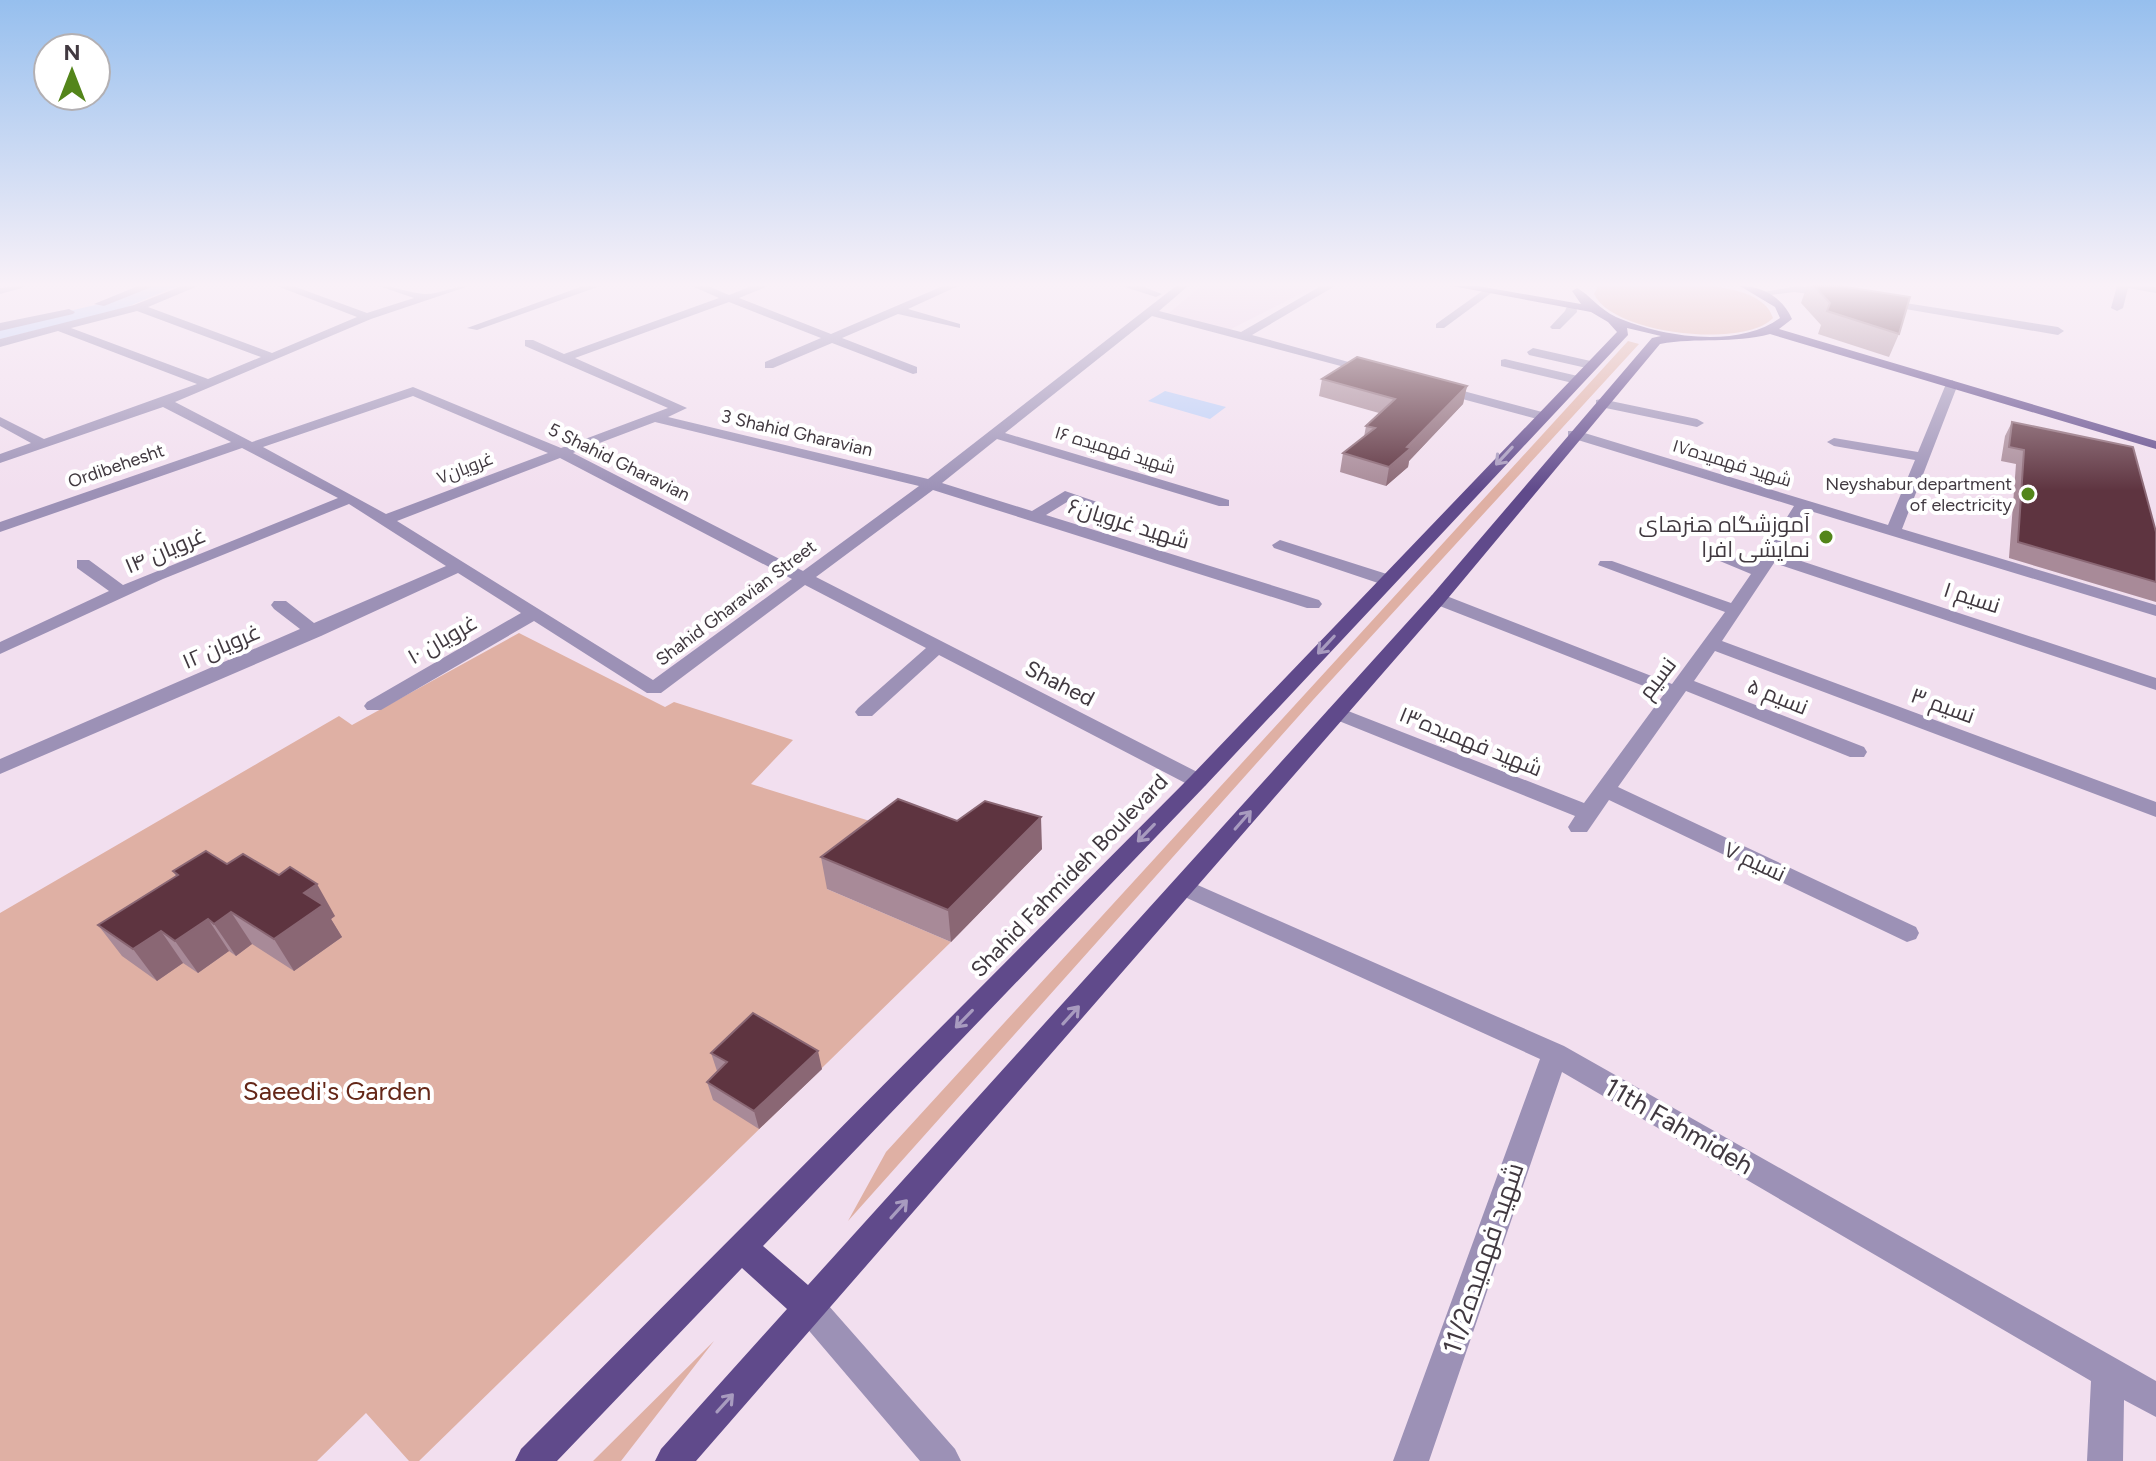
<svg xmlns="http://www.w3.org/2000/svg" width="2156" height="1461" font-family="Figtree,Cairo,sans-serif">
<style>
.built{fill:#ebd2e8}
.green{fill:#dfb0a4}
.water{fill:#bbcff8}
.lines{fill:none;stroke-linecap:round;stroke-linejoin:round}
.canal{fill:#bbcff8;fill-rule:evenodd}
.minor{fill:#9c91b6;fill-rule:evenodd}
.major{fill:#604a8b;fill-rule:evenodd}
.wall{fill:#a88a98}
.shaded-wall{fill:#8a6774}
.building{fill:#5e3440;stroke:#8a6774;stroke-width:2}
.oneway{stroke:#a89bbf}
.poi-dot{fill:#53851a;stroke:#fff;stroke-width:3}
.labels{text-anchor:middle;stroke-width:8;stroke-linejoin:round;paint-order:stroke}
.far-street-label{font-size:18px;fill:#413940;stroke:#fff}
.far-poi-label{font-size:18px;fill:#413940;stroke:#fff;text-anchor:end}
.street-label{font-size:22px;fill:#413940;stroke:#fff}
.poi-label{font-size:22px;fill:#413940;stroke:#fff;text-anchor:end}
.near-park-label{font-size:26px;fill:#642718;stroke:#fff}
.near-street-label{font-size:26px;fill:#413940;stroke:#fff}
</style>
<rect width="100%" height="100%" fill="#f2dfef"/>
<path class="built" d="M1201,286H1316L1229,330L1169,313Z"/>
<path class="green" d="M1598,286C1637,286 1760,272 1773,318C1744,349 1612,334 1594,294Z
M1628,341L1639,344L1313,700L848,1221L886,1152Z
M519,633L665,707L674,702L793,740L751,784L902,831L827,889L951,942L419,1461H409L366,1413L317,1461H0V913L339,716L352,725Z
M714,1341L621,1461H593Z"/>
<path class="water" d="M1165,391L1226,407L1210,419L1148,401Z"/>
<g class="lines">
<path class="canal" d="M152,286H177L120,310L0,339V327L108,302Z"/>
<path class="minor" d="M23,286L22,288L0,294V288Z
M138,286H154L104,306L94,304Z
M182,286H198L148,307L272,353L357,317L277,286H293L367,313L414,298L379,286C395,286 409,293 424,294C437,295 454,286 469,286L371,319L175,402L252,442L413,387L561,448L668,408L525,346V340H533L564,354L719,298L692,286H708L729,295L752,286H768L739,298L831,334L943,286H958L908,309L960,324V328L898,314L842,338L917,367V373L913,374L832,343L773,368H765V362L821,338L729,302L575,358L687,408L668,417L928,479L1176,286H1188L1159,311L1241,332L1321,286H1335L1252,335L1377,370L1371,374L1152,316L1005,433L1229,500V506H1219L997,439L942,483L1032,511L1065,491L1100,503V509L1095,511L1067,502L1046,515L1319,600L1322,604L1319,608H1307L933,490L816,577L1205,776L1209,781L1205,786H1191L939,655L872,716H858L855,712L858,708L926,648L805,585L661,693H647L534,621L381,710H367L364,706L367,702L521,613L458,573L321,636L0,774V759L300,629L274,609L271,605L274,601H286L314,623L446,566L349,504L163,579L0,654V642L109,591L77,568V560H89L123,585L338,498L242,448L0,532V522L231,442L163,407L0,463V454L31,443L0,426V417L44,439L197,384L58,331L0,347V339L134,305ZM137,311L261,357L208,379L71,328ZM413,396L548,453L386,514L263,447ZM655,422L919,486L803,571L573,453ZM560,458L792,579L653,680L397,521Z
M583,286H600L477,330L467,328Z
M1122,286H1141L1162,294L1156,297Z
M1799,286L1839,294L1833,297L1794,292L1762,296L1757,293Z
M2117,286L2156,287V293L2128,288L2123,308L2117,311L2111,308Z
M1485,289L1494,291L1444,328H1436V324Z
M1880,299L2058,327L2064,331L2058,335L1876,304L1874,302Z
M1568,304H1576L1577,312L1560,329H1552L1550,327L1565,311Z
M69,309L75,312L73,314L0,331V323Z
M1533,348L1595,362L1597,365L1591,369L1529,355L1527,352Z
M1505,359L1582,377L1583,380L1577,384L1501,366V360Z
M1952,380L1958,384L1902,529L2156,605V616L1807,510L1780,554L2156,678V690L1774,563L1722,641L2156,802V817L1715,651L1694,681L1864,747L1867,752L1864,757H1850L1686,691L1618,787L1916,927L1919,933L1916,939L1907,942L1609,800L1587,832H1571L1568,827L1575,816L1329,717L1326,713L1329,709H1343L1584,803L1664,694L1432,603L1429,599L1432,595H1444L1672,684L1725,612L1598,565L1600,561H1612L1731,603L1751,574L1703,554L1711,549L1757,565L1794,506L1568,437V431H1578L1888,525L1915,460L1834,446L1827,442L1834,438L1918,452L1946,384Z
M1441,385L1546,413L1548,416L1541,420L1436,392V386Z
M1601,399L1697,419L1704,423L1697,427L1596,406V400Z
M1280,540L1393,576L1395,580L1387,585L1381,584L1274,548L1272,545Z
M1184,879L1564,1046L2156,1381V1417L2124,1400L2123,1461H2087L2091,1381L1562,1072L1429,1461H1393L1540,1059L1176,893L1172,887L1176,881Z
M810,1292L821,1297L955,1449L961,1461H920L799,1319L794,1308L799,1297Z"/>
<path class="major" d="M1452,286H1478L1581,304L1572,291L1577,288C1590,295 1599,309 1616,317C1661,337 1738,349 1780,318L1775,307L1740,286C1763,286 1783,298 1792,319L1779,329L2156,441V449L1770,334C1733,344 1697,337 1660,344L1444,603L696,1461H655L661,1449L787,1309L742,1268L557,1461H515L521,1449L1191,776L1617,332L1608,322L1591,312ZM1627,328L1661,336L1652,338L1432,595L808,1285L763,1246L1205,786L1628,335Z"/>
</g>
<path class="wall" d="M1807,286H1840L1899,334L1889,357L1818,334L1821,325L1801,303Z
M1322,379L1467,386L1463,404L1409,461L1408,467L1386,486L1340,472L1343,453L1364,437L1366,426L1379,413L1319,396Z
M2012,422L2156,582V602L2009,558L2016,464L2001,461L2005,436Z
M957,821L1042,849L951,942L827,889L821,857Z
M227,864L335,916L331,919L342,937L294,971L252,944L236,956L229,951L198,973L183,963L157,981L122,956L98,925L176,876L173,871Z
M711,1053L822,1069L759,1129L713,1100L707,1082L717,1071Z"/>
<path class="shaded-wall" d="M1467,386L1463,404L1409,461L1408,467L1386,486L1389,467Z
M1041,817L1042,849L951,942L948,910Z
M317,884L335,916L331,919L342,937L294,971L274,939L304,893Z
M231,912L252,944L236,956L214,924Z
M208,919L229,951L198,973L175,941Z
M161,931L183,963L157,981L133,949Z
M818,1051L822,1069L759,1129L754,1111Z"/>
<path class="building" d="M1814,286H1840L1910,297L1899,334L1827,311L1830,303Z
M1357,357L1467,386L1407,447L1411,448L1389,467L1343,453L1375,428L1366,426L1395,399L1322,379Z
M2012,422L2133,447L2156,532V582L2018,542L2024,450L2009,447Z
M898,799L957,821L985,801L1041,817L948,910L821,857Z
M206,851L227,864L243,854L279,875L290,867L317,884L304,893L323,905L274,939L231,912L214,924L208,919L175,941L161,931L133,949L98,925L178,875L173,871Z
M753,1013L818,1051L754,1111L707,1082L727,1062L711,1053Z"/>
<defs><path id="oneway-shaft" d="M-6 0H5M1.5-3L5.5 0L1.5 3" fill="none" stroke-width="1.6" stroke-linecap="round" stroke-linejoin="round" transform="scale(2)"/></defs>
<g class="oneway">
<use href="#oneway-shaft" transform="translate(1504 456) rotate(133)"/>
<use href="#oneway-shaft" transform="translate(1326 645) rotate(133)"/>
<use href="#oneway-shaft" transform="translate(1243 820) rotate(-49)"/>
<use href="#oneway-shaft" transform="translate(1146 833) rotate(134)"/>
<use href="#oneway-shaft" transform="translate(1071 1015) rotate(-48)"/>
<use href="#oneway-shaft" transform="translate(964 1019) rotate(134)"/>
<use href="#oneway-shaft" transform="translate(899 1209) rotate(-48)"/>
<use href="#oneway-shaft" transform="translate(725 1403) rotate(-48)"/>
</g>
<linearGradient id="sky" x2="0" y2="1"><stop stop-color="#96bfee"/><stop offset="0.58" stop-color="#f9f1f8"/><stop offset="1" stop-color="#f9f1f8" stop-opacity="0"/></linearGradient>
<rect width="2156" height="491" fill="url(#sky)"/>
<g class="poi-dot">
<circle cx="2028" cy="494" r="8"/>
<circle cx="1826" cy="537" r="8"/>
</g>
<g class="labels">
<g class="far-street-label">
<text transform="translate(797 433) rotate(13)" y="6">3 Shahid Gharavian</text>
<text transform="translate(1115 450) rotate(17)" y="6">شهید فهمیده ۱۶</text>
<text transform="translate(619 462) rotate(26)" y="6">5 Shahid Gharavian</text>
<text transform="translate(1732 463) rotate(17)" y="6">شهید فهمیده۱۷</text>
<text transform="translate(116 466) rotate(-19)" y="6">Ordibehesht</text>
<text transform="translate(465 468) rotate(-21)" y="6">غرویان۷</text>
<text transform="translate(736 603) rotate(-37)" y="6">Shahid Gharavian Street</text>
</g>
<g class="far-poi-label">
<text x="2012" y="490">Neyshabur department<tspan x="2012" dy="21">of electricity</tspan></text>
</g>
<g class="street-label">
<text transform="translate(1129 523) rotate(17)" y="8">شهید غرویان۶</text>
<text transform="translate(165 550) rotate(-23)" y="8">غرویان ۱۴</text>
<text transform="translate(1972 597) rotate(18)" y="8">نسیم ۱</text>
<text transform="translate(442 639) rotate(-30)" y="8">غرویان ۱۰</text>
<text transform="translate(221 646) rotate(-23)" y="8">غرویان ۱۲</text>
<text transform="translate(1657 678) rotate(-53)" y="8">نسیم</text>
<text transform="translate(1060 683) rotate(27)" y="8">Shahed</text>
<text transform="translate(1778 696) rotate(22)" y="8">نسیم ۵</text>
<text transform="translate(1943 705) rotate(20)" y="8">نسیم ۳</text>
<text transform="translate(1471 741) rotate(22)" y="8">شهید فهمیده۱۳</text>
<text transform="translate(1755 861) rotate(25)" y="8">نسیم ۷</text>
<text transform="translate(1069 875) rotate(-46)" y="8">Shahid Fahmideh Boulevard</text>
</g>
<g class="poi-label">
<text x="1810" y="532">آموزشگاه هنرهای<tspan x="1810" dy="25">نمایشی افرا</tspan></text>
</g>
<g class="near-park-label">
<text x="337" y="1100">Saeedi's Garden</text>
</g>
<g class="near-street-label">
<text transform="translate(1679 1126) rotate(30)" y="9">11th Fahmideh</text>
<text transform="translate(1483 1258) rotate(-71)" y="9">شهید فهمیده11/2</text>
</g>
</g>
<g transform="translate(72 72)"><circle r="38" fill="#ffffff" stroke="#b3b0b3" stroke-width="2"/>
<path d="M0-6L14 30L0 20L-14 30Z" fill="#53851a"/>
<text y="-12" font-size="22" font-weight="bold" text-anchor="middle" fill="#413940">N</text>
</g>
</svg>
